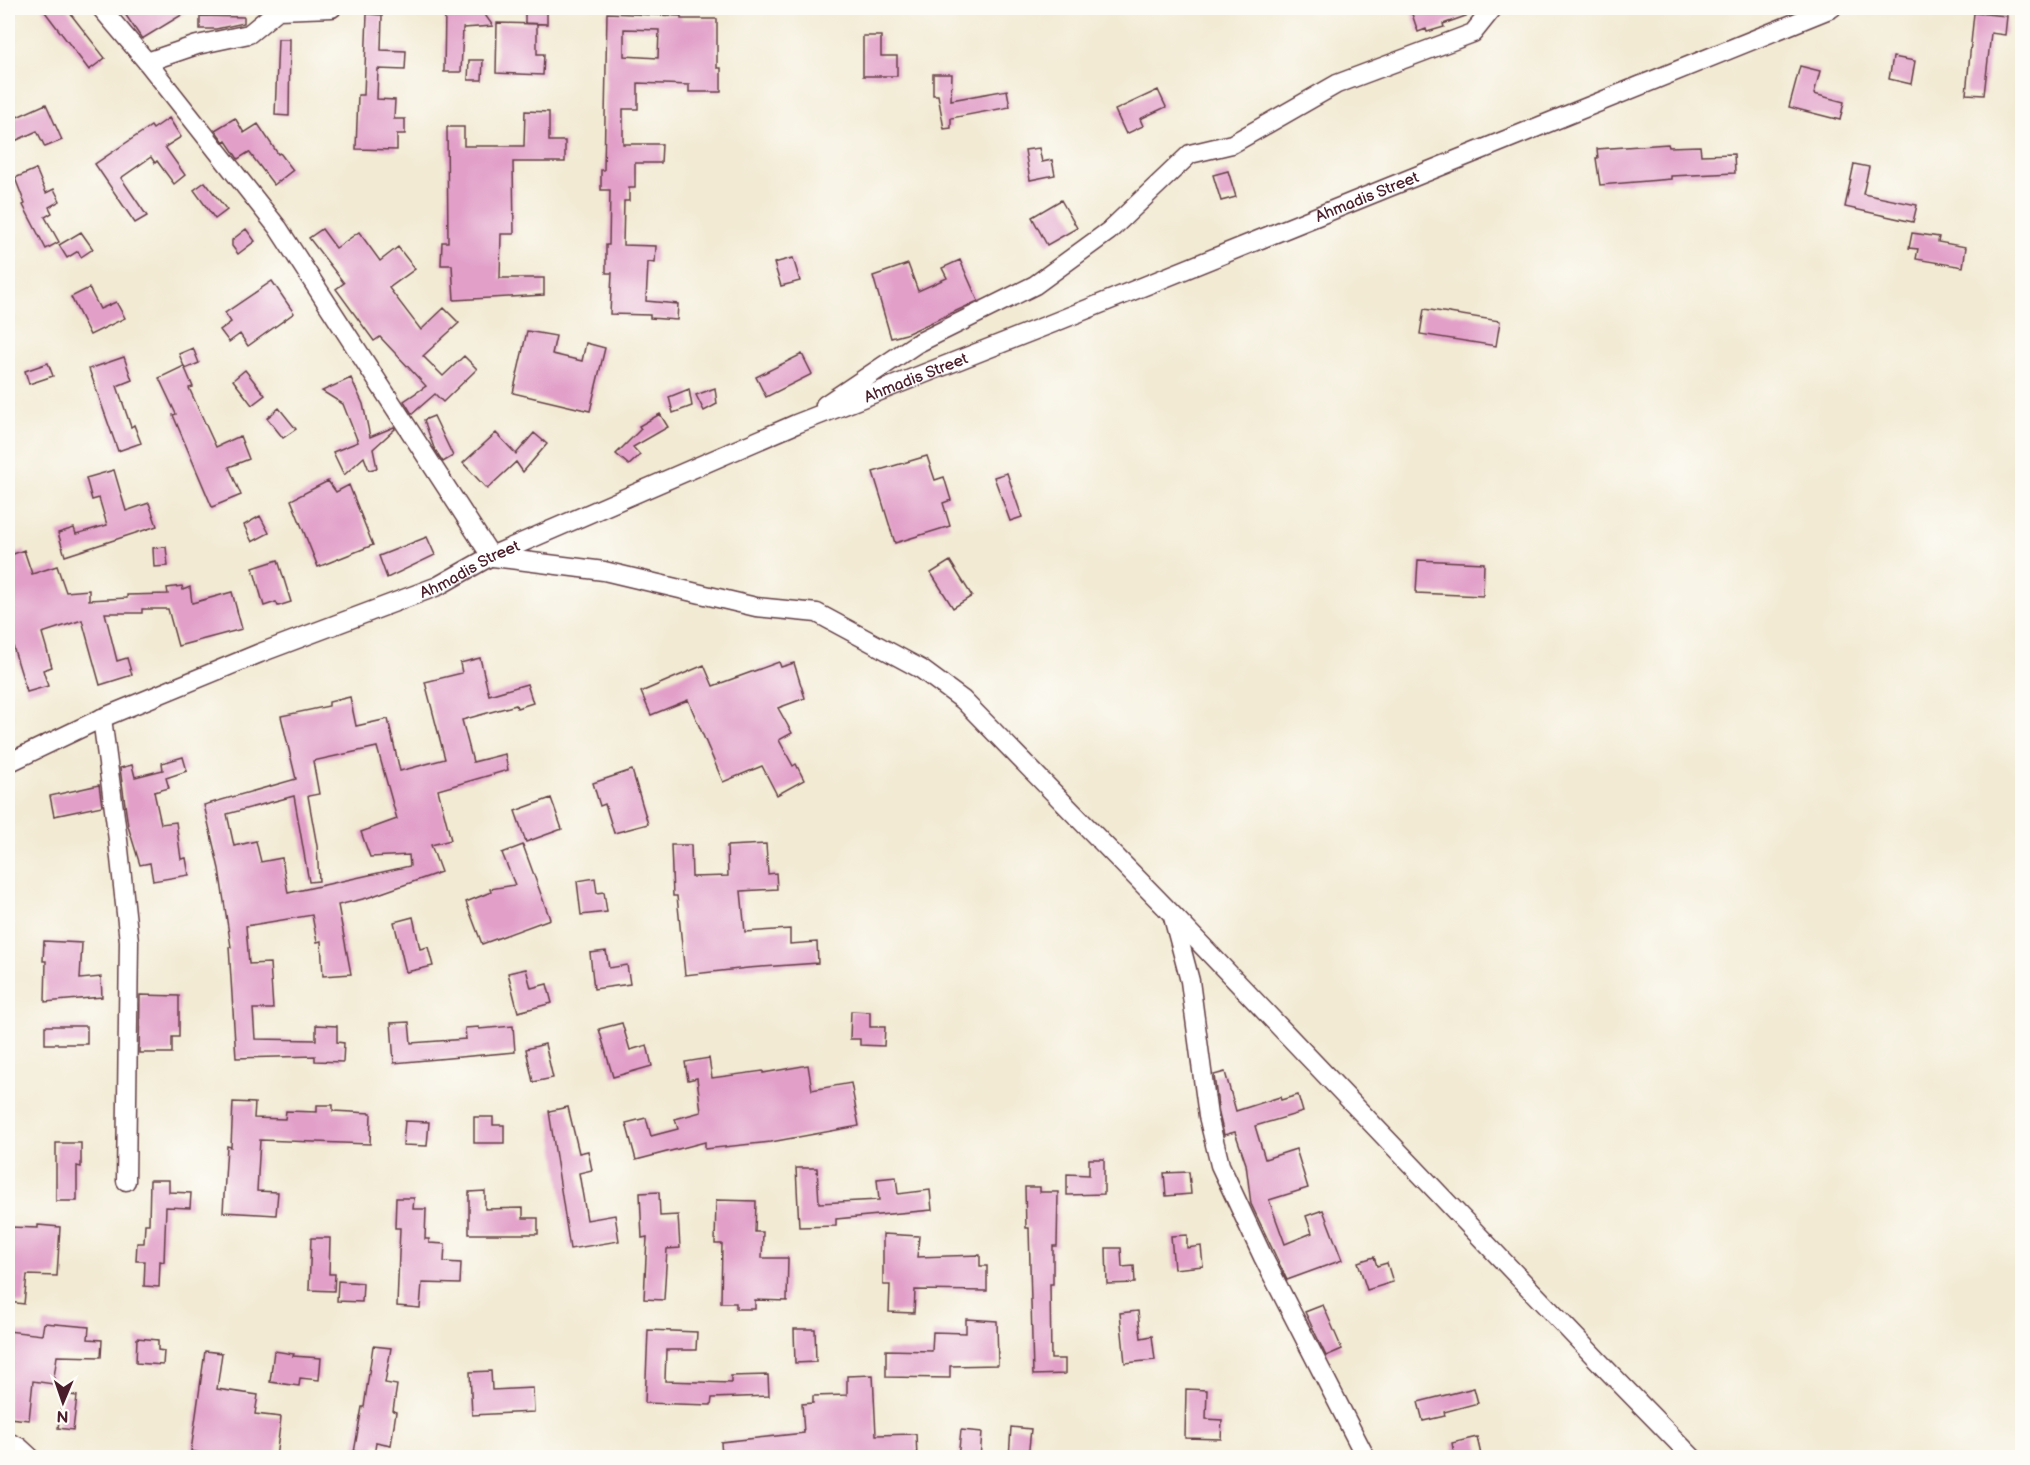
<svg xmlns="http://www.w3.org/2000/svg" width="2030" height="1465" font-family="'Balsamiq Sans',sans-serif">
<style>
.building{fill:#e2a0c9;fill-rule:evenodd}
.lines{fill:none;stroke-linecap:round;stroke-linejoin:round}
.minor-casing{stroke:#633d44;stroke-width:21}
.minor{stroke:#fff;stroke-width:18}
.labels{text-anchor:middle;stroke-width:4.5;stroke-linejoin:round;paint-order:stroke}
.street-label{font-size:16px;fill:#4a1f2b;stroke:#fdfcf7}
</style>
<rect width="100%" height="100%" fill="#fdfcf7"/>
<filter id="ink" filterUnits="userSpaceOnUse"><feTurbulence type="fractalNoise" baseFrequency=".0167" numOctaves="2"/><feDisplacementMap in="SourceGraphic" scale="12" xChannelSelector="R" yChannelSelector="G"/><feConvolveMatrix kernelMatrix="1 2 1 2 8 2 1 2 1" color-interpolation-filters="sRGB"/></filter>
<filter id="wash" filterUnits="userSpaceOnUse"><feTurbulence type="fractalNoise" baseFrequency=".008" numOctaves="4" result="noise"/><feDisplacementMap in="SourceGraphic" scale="24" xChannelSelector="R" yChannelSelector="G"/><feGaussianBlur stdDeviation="1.35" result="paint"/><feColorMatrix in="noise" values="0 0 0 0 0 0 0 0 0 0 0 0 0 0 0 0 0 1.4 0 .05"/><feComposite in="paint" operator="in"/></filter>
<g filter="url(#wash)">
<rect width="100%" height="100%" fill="#f2ead3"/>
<g id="blocks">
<path class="building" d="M42,8H66L105,58L89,70Z
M121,8H193L142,39Z
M525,8H547V24L525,23Z
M1410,8H1479L1474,13L1443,24L1444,27L1427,32L1426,29L1418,32Z
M445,11L483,12L493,26L463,28L461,72H444Z
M607,13L681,16V19H717V68H721V92H689V85L638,83V109H623V144H662L661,163H635V188H629V201H624L623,245L656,246L655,263L648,262L646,301L678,304L677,320L650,318V315L610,314L612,273H606V245H609L610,190H601V170H604ZM624,29L659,30L658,58L624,56Z
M1974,13L2007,16L2005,35L1991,33L1984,95L1966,94Z
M367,14L382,15L381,50L406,51L405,70L378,69L377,99L395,100L394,119H405V134H397V150L356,149L358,95H364Z
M200,16L244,17V23L216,29H200Z
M497,23L537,24V54H544L543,75L496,73Z
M863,36H881V56H897V76H863Z
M278,39H290L289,116L275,115Z
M1893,57L1915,61L1911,84L1889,79Z
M469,60H483L482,80H468Z
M1800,66L1820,71L1814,94L1844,102L1840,120L1789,107Z
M933,74H952L951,100L1007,90L1010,107L951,118V128L944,129L938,95H933Z
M1158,90L1166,107L1140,119L1143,126L1126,134L1115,110Z
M46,104L62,140L45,147L37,131L8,144V121Z
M525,111L549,112V141H565V162H513L514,234H501L500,278H544V295L454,300L452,265H441L442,242H448L447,127H464V146H524Z
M169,118L181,137L165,147L185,175L174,184L157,161L155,163L151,157L121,178L147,216L135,223L95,164L151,126L153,129Z
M235,118L244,133L258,124L278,154L280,153L293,170L274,185L249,152L238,159L226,141L224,142L215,130Z
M1668,144L1669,147L1700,146L1701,155L1734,154L1735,173L1671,176V179L1600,185L1596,158H1598L1597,149Z
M1039,148L1042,162L1052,160L1055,175L1030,180L1025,150Z
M1854,164L1869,167L1863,194L1917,205L1913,222L1845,207Z
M36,169L46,193L54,189L60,201L49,207L52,213L45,217L59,242L46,249L23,205L25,204L15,178Z
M1228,171L1236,197L1221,201L1213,175Z
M205,182L227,210L215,219L194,190Z
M1061,200L1077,228L1047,245L1032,217Z
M246,229L255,241L238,254L232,246V240Z
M322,229L336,248L359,232L380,261L398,247L415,269L389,288L421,330L444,308L459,323L423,356L443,376L464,356L477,369L443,402L435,394L412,414L404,401L426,386L380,337L374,341L336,289L344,283L309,238Z
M81,232L93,249L81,257L78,251L67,258L59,245Z
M1912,233L1939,237L1938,242L1966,247L1963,267L1916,259L1918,249L1909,248Z
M793,258L800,281L781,286L774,263Z
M960,260L978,301L906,334L891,338L873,276L908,264L918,291L947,278L942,268Z
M272,281L294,313L248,346L240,334L229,342L220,330L231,322L225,313Z
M89,288L100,309L116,302L125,318L90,335L71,297Z
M1424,309L1500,321L1496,346L1420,334Z
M527,331L556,336L552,354L582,361L586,343L605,348L590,411L513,393Z
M193,348L199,363L185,369L179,354Z
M802,354L812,374L766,397L756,377Z
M124,357L132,380L117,386L131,427L134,425L141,443L118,451L89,369Z
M48,363L53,376L29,384L25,371Z
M184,366L193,387L189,388L216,447L240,436L249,459L229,467L241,495L212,507L173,415L176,414L159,378Z
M245,370L265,395L252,405L233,380Z
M351,378L363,404L370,437L394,427L395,429L373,449L377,468L369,470L364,457L344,475L333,452L358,442L343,404L322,391Z
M715,388L717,404L704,411L696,395Z
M689,389L692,406L673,413L669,397Z
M279,408L296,429L283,438L267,418Z
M660,414L668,427L633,447L640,455L629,465L616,454L641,429L639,426Z
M434,416L453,456L443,462L434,448L424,420Z
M496,433L516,454L534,433L547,444L523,472L516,462L487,489L463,463Z
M927,456L935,480L944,477L951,500L943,503L950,526L895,543L873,472Z
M114,470L126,511L149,503L157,526L65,556L58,533L74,528L76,534L107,525L99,498L92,500L86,478Z
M1007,473L1022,517L1010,521L994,477Z
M328,481L336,492L349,485L373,545L318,567L291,500Z
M260,516L269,533L252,542L244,525Z
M427,537L435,555L387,578L379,556Z
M166,547L168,566L154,567L153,548Z
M24,550L32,574L57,566L66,592L89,590V600L127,598V595L168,594L167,588L182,586L183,590L190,587L192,603L232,592L242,629L178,646L168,609H142V613H105L117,661L127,658L132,675L100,685L82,620L42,633L52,667L43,670L48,686L27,692L8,630V556Z
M278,560L291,602L278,606L276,602L264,606L253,568Z
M1418,560L1484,563L1483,596L1416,593Z
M950,561L972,596L953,608L931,573Z
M480,658L489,695L527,684L533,703L517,708L516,705L462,720L473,762L505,754L508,770L438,790L451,840L431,845L441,872L367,898L338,905L351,974L323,976L321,941L317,942L312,915L246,926L249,964L270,963L273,1009H253L255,1039L316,1040V1025L337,1026V1042L344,1043L343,1062L315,1061V1056L236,1058L229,947H231L219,869L204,805L296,779L281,716L329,706V702L350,697L356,726L388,719L400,771L445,759L425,682L462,673L460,663ZM377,747L397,819L361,832L370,857L409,855L410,866L288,893L282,858L261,862L256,841L234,846L227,814L294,796L309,882L319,881L317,846L308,796L319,794L313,761Z
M779,662L781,667L794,663L805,698L778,708L792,733L779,740L793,766L796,764L804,780L777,795L762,766L723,782L688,700L651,715L641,692L704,665L713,686Z
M183,757L187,771L166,778L169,788L154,792L161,824L176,822L181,859L186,858L189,875L153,881L150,863L140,865L128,826L120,768L132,765L135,777L163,770L162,763Z
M632,770L648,824L614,833L605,804L600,806L593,783Z
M99,785L102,806L54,816L50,796Z
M551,798L562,829L526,842L515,811Z
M766,844L768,874L776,873L777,889L741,891L745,932L790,929V944L817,942L818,963L748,968L685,975L677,896H673L671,845H691L692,877L728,876L727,846Z
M523,845L550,919L482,944L466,902L491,892L490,889L515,885L502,853Z
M595,878L597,893L604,892L607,912L581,915L577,881Z
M413,917L420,949L428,947L433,966L406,972L394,922Z
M44,941L82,943L80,979L101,977L102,997L45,1002L46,961H43Z
M606,951L609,968L627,965L630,984L594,989L590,953Z
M526,969L531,988L547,984L552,1003L518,1012L508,973Z
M140,995L179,996V1037H172V1053H139Z
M851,1011L870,1012V1027H885L884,1046L860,1045V1039H850Z
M409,1022L411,1043L466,1039L465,1028L479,1027V1029L513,1026L515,1052L394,1063L391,1023Z
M622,1023L630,1050L647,1045L652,1066L613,1077L599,1029Z
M45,1026H87V1044H45Z
M545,1044L553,1078L533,1082L526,1049Z
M709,1058L712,1078L763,1071V1073L808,1065L812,1090L851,1083L859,1126L771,1142L705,1149V1142L636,1160L626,1123L646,1118L651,1136L678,1129L675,1119L701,1112L697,1078L688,1080L685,1062Z
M1225,1072L1236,1111L1280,1097L1281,1100L1298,1095L1303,1112L1255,1126L1265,1159L1296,1149L1308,1188L1269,1200L1285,1244L1312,1233L1306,1216L1323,1210L1342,1260L1287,1280L1251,1204L1246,1164L1235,1132L1224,1135L1219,1114L1214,1075Z
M233,1102L255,1103L254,1118L285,1119L286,1111L317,1112V1105H333V1111L371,1113L370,1144L260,1140L257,1191L278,1192L276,1215L223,1212L227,1146L231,1147Z
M568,1107L579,1153L588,1151L592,1170L579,1173L587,1220L615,1215L619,1241L570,1249L549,1111Z
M474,1117H493V1125H504V1143H474Z
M405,1121L429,1122L427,1146L403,1145Z
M56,1143H81V1167L77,1166V1201H56Z
M1089,1159H1104V1194L1067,1195V1174L1089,1175Z
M796,1168H817L819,1203L879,1200L877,1179L896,1177L898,1194L930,1190L932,1210L836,1219V1226L799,1227Z
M1189,1172L1191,1194L1166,1196L1164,1173Z
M150,1180H169V1192L191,1193L190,1208L166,1207L164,1262L160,1261L159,1287L144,1286L145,1261H136L137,1243H144L145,1224H149Z
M1025,1187H1040V1192H1058L1057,1246H1053V1284H1050L1051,1359H1065V1374L1033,1375L1029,1228H1026Z
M485,1191V1209L523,1208V1218H538V1234H469V1192Z
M659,1192L660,1216L678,1215L680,1248L667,1249L664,1300L644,1299L647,1237L642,1238L640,1193Z
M396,1198H414L413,1209H426L425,1239H429V1243L445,1244L444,1262L461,1263L460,1284L422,1283L420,1308L397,1306L400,1228H395Z
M716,1200L756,1201L755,1232H763L762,1258H788L787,1301L755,1300V1309H736V1303H721L722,1244H715Z
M38,1225L60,1227L57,1276L27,1275L24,1304L8,1302V1227L38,1228Z
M883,1234L919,1236L917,1257L980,1255V1266H987V1291L915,1290L914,1313L889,1312L890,1285H883Z
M1187,1235V1248L1201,1246L1203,1266L1174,1269L1171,1236Z
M311,1238H330L329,1274H335L334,1291L309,1290Z
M1106,1248H1121L1122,1267L1134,1266L1135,1283L1107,1284Z
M1374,1257L1377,1266L1387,1263L1393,1282L1367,1290L1358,1262Z
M338,1281L363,1283L362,1302L337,1301Z
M1323,1305L1342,1349L1326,1356L1305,1312Z
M1138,1311L1141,1338L1152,1336L1155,1360L1125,1363L1120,1313Z
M966,1319L997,1321L998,1365L950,1366V1378L886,1377V1350L932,1351L933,1332L966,1333Z
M44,1323L89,1327L88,1339L102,1340L101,1357L57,1356L53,1384L33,1381L29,1420L8,1418V1331L42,1335Z
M794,1329H815L816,1362L795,1363Z
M648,1330L697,1332L696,1350H666L665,1381L731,1383V1376L768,1375L769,1396L712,1398L711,1405L645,1403Z
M137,1338L158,1340V1350L164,1351L163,1365L136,1363Z
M373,1346L391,1348L385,1383L397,1385L393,1411L396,1412L391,1445L376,1442L374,1458H353L362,1407H364Z
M205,1351L222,1353L217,1389L258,1395L255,1414L281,1417L276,1458H199L200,1453L191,1451Z
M274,1351L294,1354L293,1356L321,1358L319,1380L300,1378L299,1386L270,1382Z
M491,1371L492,1390L533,1388L534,1412L472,1415L470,1372Z
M873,1375L876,1435L916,1434L917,1458H722L721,1442L804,1433L802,1404L813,1403V1396L847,1395V1376Z
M1474,1388L1478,1403L1444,1412L1445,1416L1423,1421L1418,1402Z
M1186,1389L1207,1390L1206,1419L1222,1420L1221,1439L1185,1438Z
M63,1394L77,1396L73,1430L58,1428Z
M1011,1427L1031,1429L1028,1458H1009Z
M961,1430L982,1432L980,1458H958Z
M1477,1437L1481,1455L1455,1458L1452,1443Z"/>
</g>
</g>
<g filter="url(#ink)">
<use href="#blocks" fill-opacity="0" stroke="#633d44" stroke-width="1.5"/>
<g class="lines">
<defs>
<g id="minor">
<path d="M101,8L147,62L278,228L491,556"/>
<path d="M147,62L197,45L249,34L278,10L332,8"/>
<path d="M825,405L916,344L1035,285L1109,231L1190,154L1232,144L1337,84L1473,33L1493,8"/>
<path d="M493,557L604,571L756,607L817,613L921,669L963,700L1173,915L1608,1371L1693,1458"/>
<path d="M102,718L118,840L129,941L126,1181"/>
<path id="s1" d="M8,763L102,718L260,653L438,586L491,556L796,424L1053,323L1832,8"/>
<path d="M1173,917L1190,981L1208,1116L1220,1165L1263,1257L1366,1458"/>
<path d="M8,1442L19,1447L31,1458"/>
</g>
</defs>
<use href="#minor" class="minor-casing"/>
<use href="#minor" class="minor"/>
</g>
</g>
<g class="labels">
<g class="street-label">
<text dy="6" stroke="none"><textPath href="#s1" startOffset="1473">Ahmadis Street</textPath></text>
<text dy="6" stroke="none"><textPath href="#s1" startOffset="987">Ahmadis Street</textPath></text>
<text dy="6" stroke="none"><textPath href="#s1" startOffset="501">Ahmadis Street</textPath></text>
</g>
</g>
<rect width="2030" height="1465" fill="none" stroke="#fdfcf7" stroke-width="30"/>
<g transform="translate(63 1402) rotate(182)" stroke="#fdfcf7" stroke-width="4.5" paint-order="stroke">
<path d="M0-4.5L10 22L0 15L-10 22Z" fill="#4a1f2b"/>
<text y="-9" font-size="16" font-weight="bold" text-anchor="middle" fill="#4a1f2b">N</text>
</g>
</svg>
